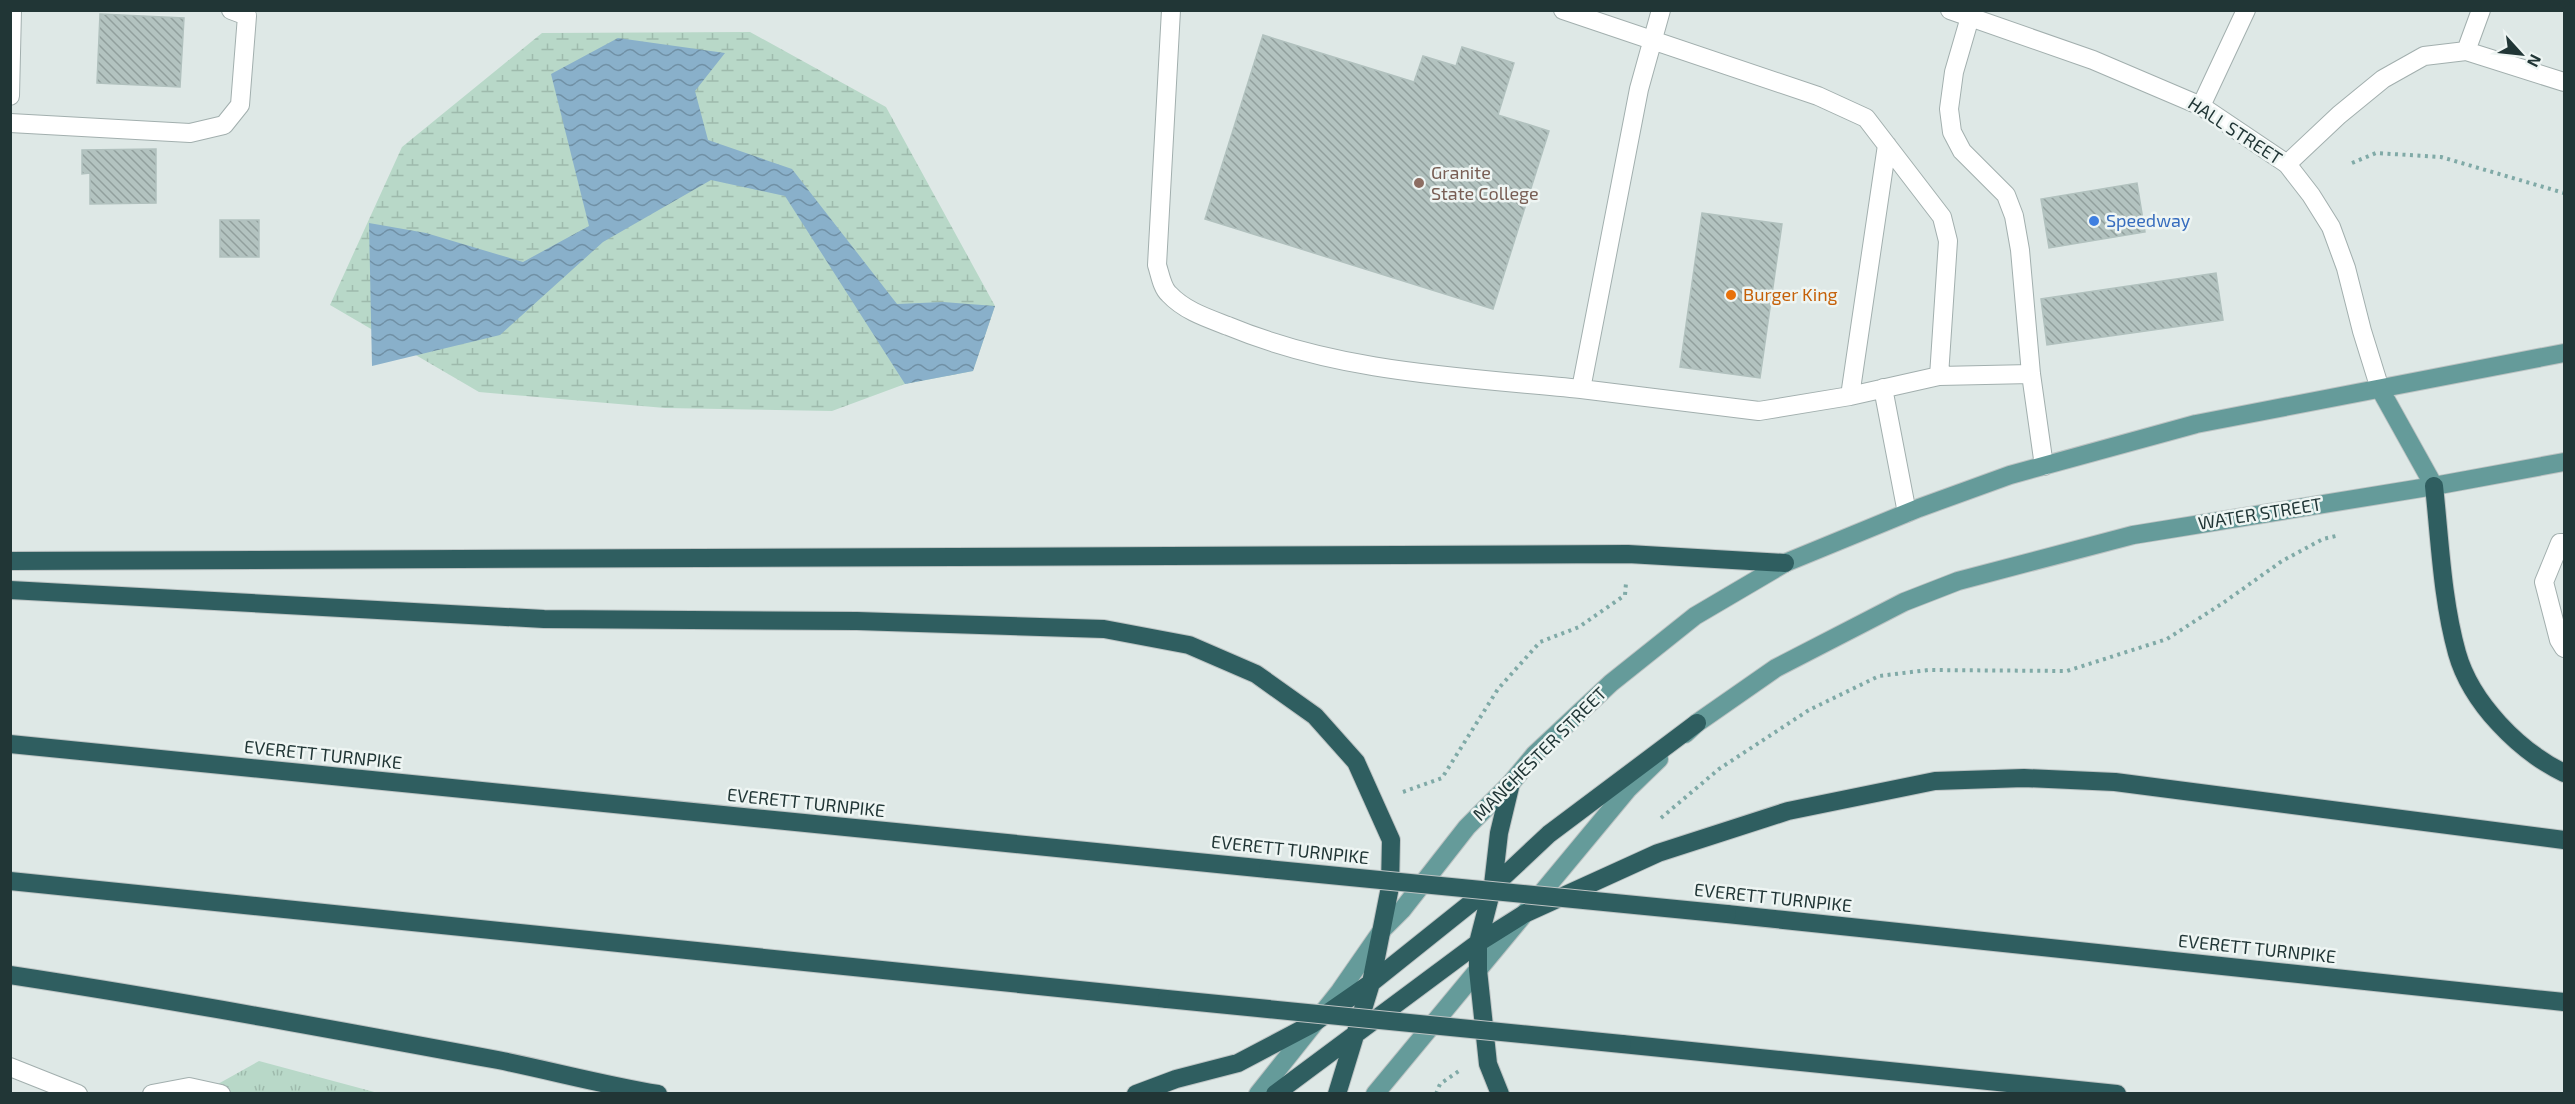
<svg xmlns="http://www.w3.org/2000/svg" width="2575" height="1104" font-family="'Exo 2',sans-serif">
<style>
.grass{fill:url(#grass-tufts)}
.wetland{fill:url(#wetland-marsh)}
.water{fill:url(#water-waves)}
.building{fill:url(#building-back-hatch);stroke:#b1c1be;stroke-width:1.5}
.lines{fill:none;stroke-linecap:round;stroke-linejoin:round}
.service-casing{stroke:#a2afae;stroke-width:20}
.minor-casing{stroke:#a2afae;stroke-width:20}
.primary-casing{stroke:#bcc3c3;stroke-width:20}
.motorway-casing{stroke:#bcc3c3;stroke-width:20}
.path{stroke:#80aaa7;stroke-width:4;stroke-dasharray:3 4.5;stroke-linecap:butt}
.service{stroke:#fff;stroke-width:18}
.minor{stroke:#fff;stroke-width:18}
.primary{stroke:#659b9a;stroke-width:18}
.motorway{stroke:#2f5e60;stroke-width:18}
.motorway-bridge-casing{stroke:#bcc3c3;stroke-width:20;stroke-linecap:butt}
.motorway-bridge{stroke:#2f5e60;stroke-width:18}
.education-dot{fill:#8d6e63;stroke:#eef5f3;stroke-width:2}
.shop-dot{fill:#3f7fe0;stroke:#eef5f3;stroke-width:2}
.food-dot{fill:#e8710a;stroke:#eef5f3;stroke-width:2}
.labels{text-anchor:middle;stroke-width:5;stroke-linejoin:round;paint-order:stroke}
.street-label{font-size:18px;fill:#213636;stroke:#eef5f3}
.education-label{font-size:18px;fill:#785e54;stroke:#eef5f3;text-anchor:start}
.shop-label{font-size:18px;fill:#366cbe;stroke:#eef5f3;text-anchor:start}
.food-label{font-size:18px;fill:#c56008;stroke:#eef5f3;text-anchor:start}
</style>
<defs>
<pattern id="grass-tufts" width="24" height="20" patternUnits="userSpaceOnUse" patternTransform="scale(1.5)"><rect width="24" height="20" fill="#b8d8c8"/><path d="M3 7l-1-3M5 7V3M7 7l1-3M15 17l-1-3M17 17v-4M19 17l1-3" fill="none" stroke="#9ebaac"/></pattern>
<pattern id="wetland-marsh" width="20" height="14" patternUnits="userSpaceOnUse" patternTransform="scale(1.5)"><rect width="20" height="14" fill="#b8d8c8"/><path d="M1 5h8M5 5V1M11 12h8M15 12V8" fill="none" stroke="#9ebaac"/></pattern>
<pattern id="water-waves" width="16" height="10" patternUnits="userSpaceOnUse" patternTransform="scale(1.5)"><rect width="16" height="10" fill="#89b0ca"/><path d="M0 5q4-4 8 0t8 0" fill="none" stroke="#7090a5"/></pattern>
<pattern id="building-back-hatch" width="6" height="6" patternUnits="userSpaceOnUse" patternTransform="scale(1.5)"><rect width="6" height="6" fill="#b3c3c0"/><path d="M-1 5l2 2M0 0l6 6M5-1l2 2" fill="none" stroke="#919f9d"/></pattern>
</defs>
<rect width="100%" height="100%" fill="#dee8e6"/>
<path class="grass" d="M259,1061L378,1093L200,1094Z"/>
<path class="wetland" d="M750,32L886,107L995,306L973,371L905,384L832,411L665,408L479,392L330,305L402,147L542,33Z"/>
<path class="water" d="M618,38L725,53L695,91L708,140L792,169L897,304L943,302L995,306L973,371L905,384L785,196L711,180L603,242L500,335L372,366L369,223L426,233L523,262L589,226L551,74Z"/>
<path class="building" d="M100,14L184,18L180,87L97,83Z
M1263,35L1414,82L1423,56L1456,66L1462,47L1514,63L1498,115L1549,131L1493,309L1205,219Z
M156,149V203L90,204V173L82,174V150Z
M2137,183L2145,232L2049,248L2041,199Z
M1702,213L1782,224L1760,378L1680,367Z
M220,220H259V257H220Z
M2216,273L2223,320L2047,345L2041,299Z"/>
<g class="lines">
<defs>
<path id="service" d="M1171,10L1157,265C1160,274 1162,288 1169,294C1185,311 1207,318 1228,326C1341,373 1461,377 1581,389
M1563,10L1818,96L1866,118L1942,217L1948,241L1939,376
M1661,10L1639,89L1581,389L1759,411L1850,396L1887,145
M1970,17L1954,72L1949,109L1952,132L1962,151L2006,195L2014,216L2020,250L2031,374L2044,466
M2466,51L2481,10
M2201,106L2246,10
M10,123L190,133L224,125L240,105L247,16L231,10
M2287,164L2339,115L2383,79L2424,56L2466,51L2564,82
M1883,388L1907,513
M1850,396L1939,376L2031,374
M2564,543H2560L2544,582L2559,640L2564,648"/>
<path id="minor" d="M1950,10L2093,60L2201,106L2287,164L2311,195L2331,227L2346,268L2362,331L2380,389
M10,96L12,10
M10,1067L78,1094
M152,1094L189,1087L221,1094"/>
<path id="primary" d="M2380,389L2434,486
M1685,734L1697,723L1776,668L1904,602L1958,581L2133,535L2434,486L2564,462
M1258,1094L1340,991L1383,929L1402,910L1467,827L1511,783L1535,754L1611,683L1695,616L1785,563L1919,508L2010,475L2196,424L2564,353
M1375,1094L1628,789L1659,759"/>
<path id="motorway" d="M2434,486C2440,541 2442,599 2457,653C2471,703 2519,751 2564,773
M10,561L1628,554L1785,563
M10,590L544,619L857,621L1104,629L1189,645L1256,674L1315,716L1356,762L1391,840L1390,887L1371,983L1337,1094
M10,744L1268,869
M10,881L1167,999
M1727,914L2564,1002
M10,975C174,1000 336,1030 498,1060C552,1071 604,1085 658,1094
M1622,1044L2117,1094
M1136,1094L1176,1079L1238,1063L1312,1024L1371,983L1501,879L1549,834L1697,723
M1275,1094L1478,943L1524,914L1658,853L1788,811L1935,781L2024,778L2115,782L2564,840
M1500,1094L1488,1064L1478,970V943L1493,885L1499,833L1511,783"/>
</defs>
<use href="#service" class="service-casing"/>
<use href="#minor" class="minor-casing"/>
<use href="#primary" class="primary-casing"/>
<use href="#motorway" class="motorway-casing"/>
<path class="path" d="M2352,163L2376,153L2441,157L2564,193
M1403,792L1442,778L1498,689L1540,642L1579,627L1625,595L1626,583
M1661,818L1719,769L1809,710L1879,676L1928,670L2067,671L2167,639L2223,603L2282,561L2323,539L2336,536
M1436,1094L1440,1084L1459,1071"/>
<use href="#service" class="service"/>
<use href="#minor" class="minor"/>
<use href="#primary" class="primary"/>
<use href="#motorway" class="motorway"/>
<defs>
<path id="motorway-bridge" d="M1268,869L1727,914
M1167,999L1622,1044"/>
</defs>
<use href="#motorway-bridge" class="motorway-bridge-casing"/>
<use href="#motorway-bridge" class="motorway-bridge"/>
</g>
<circle class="education-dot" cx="1419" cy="183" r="6"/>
<circle class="shop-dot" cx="2094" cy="221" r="6"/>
<circle class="food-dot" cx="1731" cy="295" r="6"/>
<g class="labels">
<g class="street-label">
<text transform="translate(2235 131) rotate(33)" y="6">HALL STREET</text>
<text transform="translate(2260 514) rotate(-9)" y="6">WATER STREET</text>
<text transform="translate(1540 754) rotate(-45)" y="6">MANCHESTER STREET</text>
<text transform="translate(323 755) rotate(6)" y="6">EVERETT TURNPIKE</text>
<text transform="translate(806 803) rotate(6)" y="6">EVERETT TURNPIKE</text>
<text transform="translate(1290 850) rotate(6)" y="6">EVERETT TURNPIKE</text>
<text transform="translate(1773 898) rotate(6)" y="6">EVERETT TURNPIKE</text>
<text transform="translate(2257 949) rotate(6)" y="6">EVERETT TURNPIKE</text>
</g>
<g class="education-label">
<text x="1431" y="179">Granite<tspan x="1431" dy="21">State College</tspan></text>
</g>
<g class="shop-label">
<text x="2106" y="227">Speedway</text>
</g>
<g class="food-label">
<text x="1743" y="301">Burger King</text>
</g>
</g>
<rect width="2575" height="1104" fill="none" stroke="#213636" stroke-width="24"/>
<g transform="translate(2521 54) rotate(117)" stroke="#eef5f3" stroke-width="4.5" paint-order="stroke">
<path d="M0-4.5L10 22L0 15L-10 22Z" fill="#213636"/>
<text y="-9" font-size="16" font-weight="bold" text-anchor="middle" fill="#213636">N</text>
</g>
</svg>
